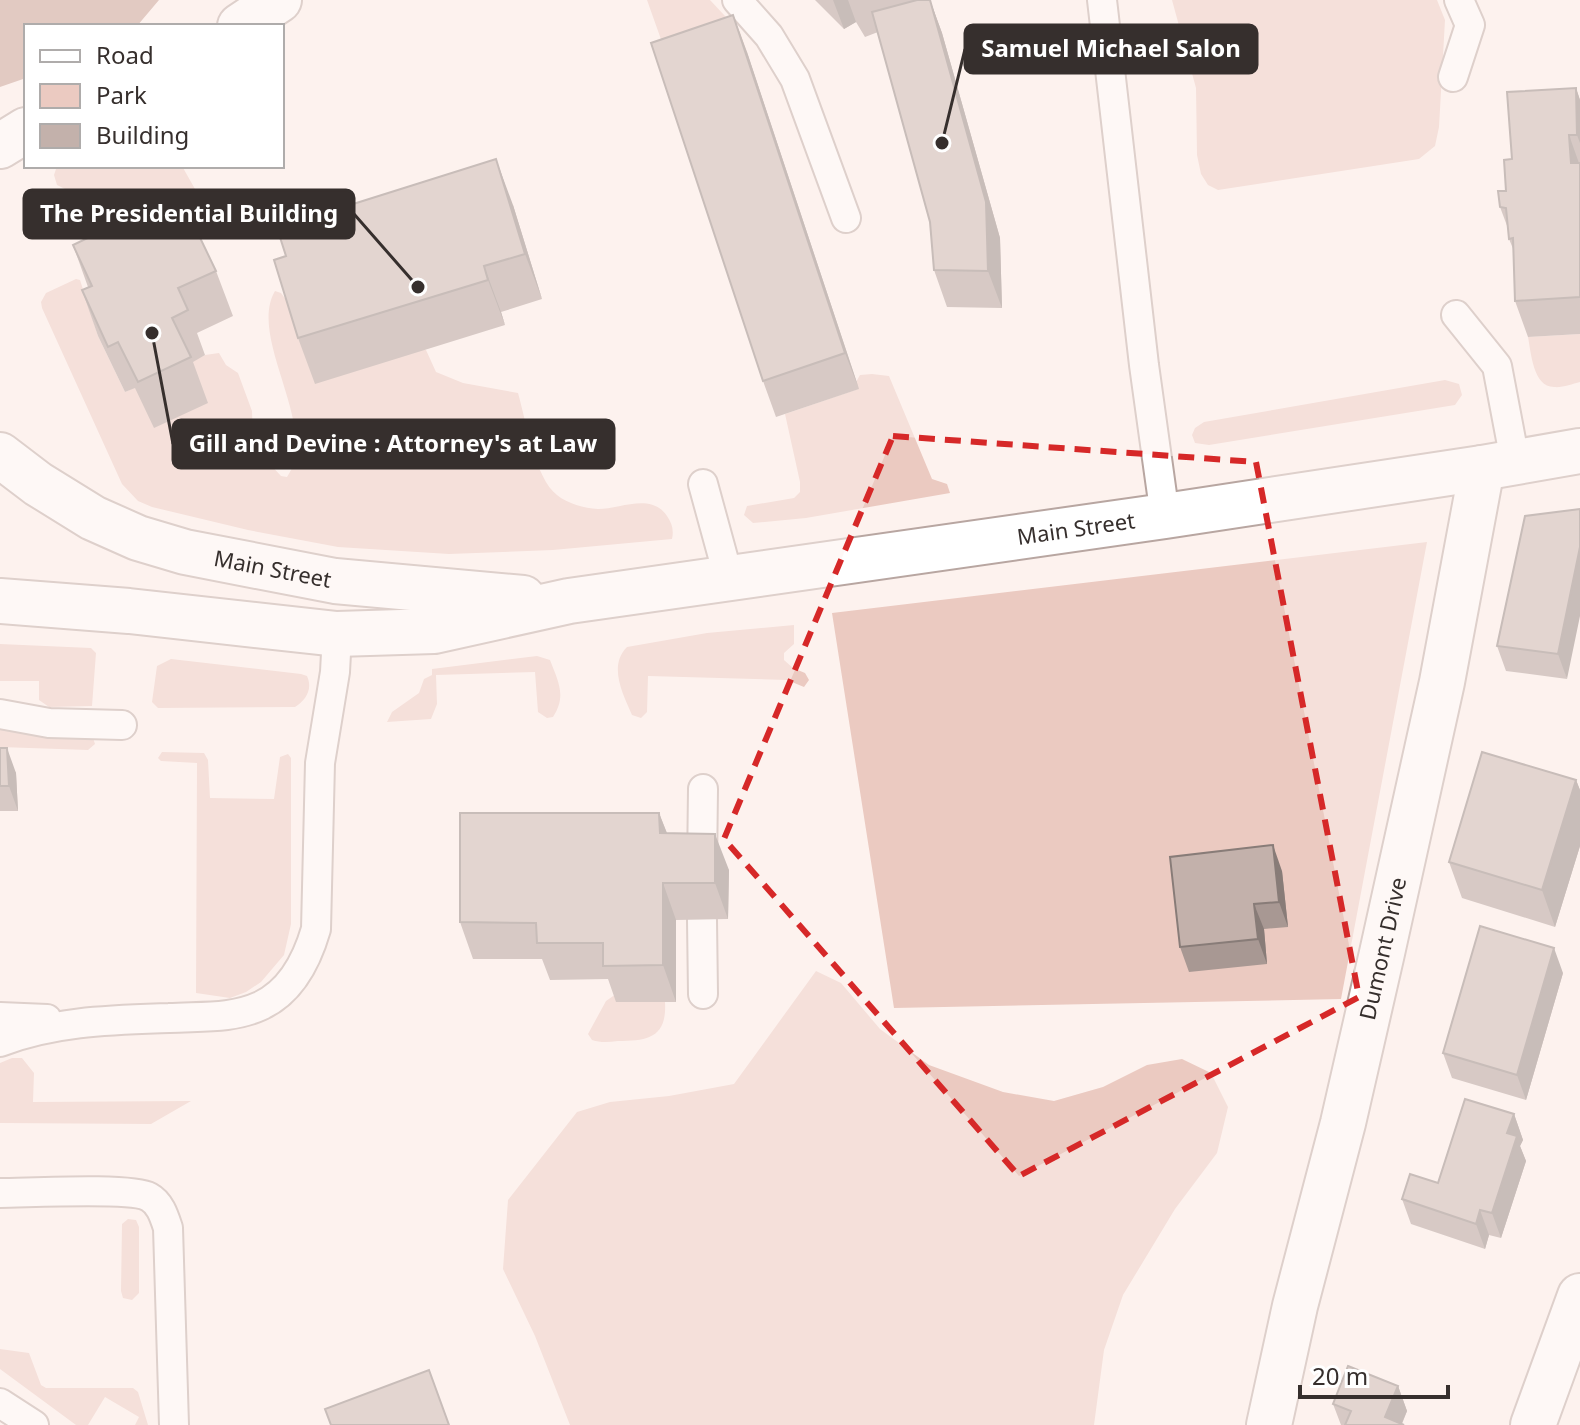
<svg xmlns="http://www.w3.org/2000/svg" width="1580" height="1425" font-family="'Noto Sans',sans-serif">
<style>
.green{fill:#ebcac1}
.water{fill:#c2998d}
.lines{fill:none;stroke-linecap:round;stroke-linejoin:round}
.service-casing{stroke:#b8a6a1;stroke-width:32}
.minor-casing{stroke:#b8a6a1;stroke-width:48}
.tertiary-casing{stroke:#b8a6a1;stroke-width:48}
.secondary-casing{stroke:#b8a6a1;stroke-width:48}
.service{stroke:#fff;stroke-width:28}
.minor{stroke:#fff;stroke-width:44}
.tertiary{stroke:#fff;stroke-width:44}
.secondary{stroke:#fff;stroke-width:44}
.wall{fill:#a89893}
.shaded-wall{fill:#887c78}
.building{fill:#c3b1ab;stroke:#887c78;stroke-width:2}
.marked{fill:none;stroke:#d62828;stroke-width:6;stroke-dasharray:16 10;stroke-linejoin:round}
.labels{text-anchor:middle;stroke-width:6;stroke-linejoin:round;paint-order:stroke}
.street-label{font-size:22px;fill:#362f2d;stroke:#fff}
.leader{fill:none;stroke:#362f2d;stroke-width:3}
.callout-dot{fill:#362f2d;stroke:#fff;stroke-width:3}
.callout{fill:#362f2d;stroke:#362f2d;stroke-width:3}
.callout-label{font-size:24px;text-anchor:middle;font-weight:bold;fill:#fff}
</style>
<rect width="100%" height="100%" fill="#fdf2ee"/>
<path class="green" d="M647,0H710L740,32L747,52L674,76Z
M1172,0H1437L1445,20L1439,127L1435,146L1419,159L1218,190L1208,185L1201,174L1197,155L1196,88Z
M57,166H182L217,228L136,268L106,191L65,189L57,185L54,175Z
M76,279L80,280L98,336L125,392L205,355L219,353L226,365L238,373L252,411L253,438L258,451L281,476L287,477C321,429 247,338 275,291L281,293L290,305L426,350L436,372L463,383L518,393C526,421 535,478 557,495C568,504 584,508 598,509C620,509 651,492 667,516C672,523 674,530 672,539L553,550L449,554L338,547L248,530L152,507L138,501L122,484L42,308L41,302L46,293Z
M1580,334V382C1572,384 1562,388 1554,387C1533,387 1531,352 1528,337Z
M872,374L889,376L932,479L947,484L950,493L806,518L753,523L744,515L747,506L794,498L800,492V482L785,414L858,389L856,382L860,375Z
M1445,380L1459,384L1462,395L1455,405L1209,445L1195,443L1192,435L1195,428L1204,422Z
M1427,542L1341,999L894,1008L832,613Z
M794,625V644L784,653V660L793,668L805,673L809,680L804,687L787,680L648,676L647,712L641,718L632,715C623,694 608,666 627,647L707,633Z
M0,644L91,648L96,653L92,706L49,707L39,700V681H0Z
M537,656L550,660C558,681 567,696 553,717L547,718L538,712L535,672L436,675L437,704L431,719L387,722L392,712L419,693L424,679L432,675V669Z
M171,659L301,674L307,676C313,689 306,700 295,707L158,708L152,702L157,666Z
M0,729L39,735L93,738L95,744L88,750L0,747Z
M162,752L204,753L208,760L210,798L274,799L280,757L288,754L291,758V924L284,955L261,982L246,992L230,998L196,993L197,763L161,761L158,758Z
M816,971L841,983L880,1029L929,1065L1003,1092L1054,1101L1103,1087L1147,1065L1182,1059L1211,1073L1228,1107L1217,1153L1175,1209L1123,1295L1104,1350L1094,1425H570L535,1336L503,1269L508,1200L577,1112L610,1102L669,1096L734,1084Z
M616,994L617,1002H665C667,1037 649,1041 618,1041C609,1042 601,1043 592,1040L588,1034L606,1001Z
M12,1058H22L34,1073L33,1102L191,1101L151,1124L0,1123V1063Z
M128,1219L136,1220L139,1227V1293L132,1300L123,1298L121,1291L122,1224Z
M0,1349L29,1353L41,1385L46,1388H133L138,1392L148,1425H135L139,1417L105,1397L88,1425H76L0,1369Z"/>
<path class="water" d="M0,0H159L137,26H26V78L0,87Z"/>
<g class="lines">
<defs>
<path id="service" d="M737,0L769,36L795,79L846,218
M1102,0L1144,365L1165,516
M1453,77L1470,25L1459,0
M1456,315L1497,366L1515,461
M703,484L729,579
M0,714L49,723L122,725
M702,869L703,789
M702,920L703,994
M0,1017L47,1019
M0,1042C54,1021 112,1020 169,1018C200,1016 232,1019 260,1006C291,992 307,960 316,929L320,763L335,672L337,634
M0,1193C27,1193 131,1187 149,1197C160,1203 164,1216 168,1228L174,1425
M0,1403L34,1425"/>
<g id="minor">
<path id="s1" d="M1269,1425L1295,1306L1343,1123L1382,953L1442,682L1482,468"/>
<path d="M1533,1425L1580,1296"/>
</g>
<path id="tertiary" d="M240,26L279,0
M0,146L26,130"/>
<g id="secondary">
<path id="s2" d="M0,455L38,484L93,518L138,538L185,552L335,581L523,598"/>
<path id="s3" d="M0,601L129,611L337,634L434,631L569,601L1165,516L1482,468L1580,451"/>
</g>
</defs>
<use href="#service" class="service-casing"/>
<use href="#minor" class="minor-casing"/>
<use href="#tertiary" class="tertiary-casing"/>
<use href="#secondary" class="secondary-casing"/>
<use href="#service" class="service"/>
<use href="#minor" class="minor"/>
<use href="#tertiary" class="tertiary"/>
<use href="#secondary" class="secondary"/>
</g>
<path class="wall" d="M815,0H930L942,33L1000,238L1002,308L947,307L934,270L930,222L878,32L865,37L856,22L844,29Z
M747,52L859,389L776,417L763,381Z
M1576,88L1580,100V334L1528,337L1515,301L1514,251L1509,239V231L1500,207L1506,191L1512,159Z
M513,205L542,299L501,312L505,325L315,384L298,338Z
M73,245L216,271L233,316L197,333L205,355L193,362L208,403L154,428L135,388L125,392L98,336L82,290L88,287Z
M1525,516L1567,679L1506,671L1497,646Z
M0,748L16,773L18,811H0Z
M1576,780L1580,790V846L1555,927L1462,898L1449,862Z
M659,813L667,833L729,870L728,919L676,920V1002H616L608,979L550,980L542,959H473L460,922Z
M1282,871L1288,927L1264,929L1267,964L1189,972L1180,947Z
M1563,973L1526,1100L1452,1078L1443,1053Z
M1514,1114L1523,1140L1520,1146L1526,1161L1501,1238L1489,1235L1485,1249L1411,1224L1402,1199L1438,1183Z
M1398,1386L1407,1411L1402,1424L1404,1425H1341L1333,1404Z"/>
<path class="shaded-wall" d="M833,0H848L856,22L844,29Z
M930,0L942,33L1000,238L1002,308L988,271Z
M733,15L747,52L859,389L845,353Z
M1576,88L1580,100V143L1577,135Z
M1569,135L1580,166L1571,163Z
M496,159L513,205L542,299L525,254Z
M484,266L501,312L505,325L488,280Z
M1580,547V616L1567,679L1558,654Z
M7,748L16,773L18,811L9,786Z
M1576,780L1580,790V846L1555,927L1542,890Z
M659,813L673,849L660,833Z
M715,834L729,870L728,919L715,883Z
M1273,845L1282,871L1288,927L1279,902Z
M663,883L676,920V1002L663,965Z
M1254,904L1264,929L1267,964L1258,939Z
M1554,948L1563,973L1526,1100L1517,1075Z
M1514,1114L1523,1140L1520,1146L1526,1161L1501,1238L1492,1213L1507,1133Z
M1480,1210L1489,1235L1485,1249L1476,1224Z
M1398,1386L1407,1411L1401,1425L1385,1417Z"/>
<path class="building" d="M917,0H930L986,202L988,271L934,270L930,222L872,12Z
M733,15L845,353L763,381L651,43Z
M1576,88L1577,135H1569L1571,163H1580V297L1515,301L1513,238L1509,239L1506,208L1500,207L1498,191H1506L1504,160L1512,159L1507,92Z
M496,159L525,254L484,266L488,280L298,338L274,260L286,256L277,228Z
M179,194L216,271L178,288L188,310L172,318L191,357L138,382L118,342L108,347L82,290L92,286L73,245Z
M1580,509V547L1558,654L1497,646L1525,516Z
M0,748H7L9,786H0Z
M1482,752L1576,780L1542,890L1449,862Z
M460,813H659L660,833L715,834V883H663V965L603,966V943H537L536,923L460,922Z
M1273,845L1279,902L1254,904L1258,939L1180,947L1170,857Z
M1480,926L1554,948L1517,1075L1443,1053Z
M1465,1099L1514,1114L1507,1133L1517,1136L1492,1213L1480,1210L1476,1224L1402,1199L1410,1174L1438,1183Z
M1348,1366L1398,1386L1385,1417L1404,1425H1345L1351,1411L1333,1404Z
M429,1370L449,1425H331L325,1409Z"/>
<path d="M0 0H1580V1425H0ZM893,436L1256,462L1359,997L1019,1176L724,839Z" fill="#fdf2ee" fill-opacity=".55" fill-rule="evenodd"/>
<path class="marked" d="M893,436L1256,462L1359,997L1019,1176L724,839Z"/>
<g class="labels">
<g class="street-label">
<text dy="8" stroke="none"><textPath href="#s3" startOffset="1086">Main Street</textPath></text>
<text dy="8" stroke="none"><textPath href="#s2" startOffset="300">Main Street</textPath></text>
<text dy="8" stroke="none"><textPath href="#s1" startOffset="490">Dumont Drive</textPath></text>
</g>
</g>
<path class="leader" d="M942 143L965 49M418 287L354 214M152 333L173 444"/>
<g class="callout-dot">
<circle cx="942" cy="143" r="8"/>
<circle cx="418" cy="287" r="8"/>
<circle cx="152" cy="333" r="8"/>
</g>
<g class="callout">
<rect x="965" y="25" width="292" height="48" rx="8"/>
<rect x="24" y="190" width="330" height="48" rx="8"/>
<rect x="173" y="420" width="441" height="48" rx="8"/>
</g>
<g class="callout-label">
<text x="1111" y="57">Samuel Michael Salon</text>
<text x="189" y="222">The Presidential Building</text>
<text x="393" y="452">Gill and Devine : Attorney's at Law</text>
</g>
<rect x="24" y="24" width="260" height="144" fill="#ffffff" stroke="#afacab" stroke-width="2"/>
<rect x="40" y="50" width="40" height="12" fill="#ffffff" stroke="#afacab" stroke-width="2"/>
<text x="96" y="64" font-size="24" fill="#362f2d">Road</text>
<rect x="40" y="84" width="40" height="24" fill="#ebcac1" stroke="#afacab" stroke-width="2"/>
<text x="96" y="104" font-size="24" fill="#362f2d">Park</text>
<rect x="40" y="124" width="40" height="24" fill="#c3b1ab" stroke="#afacab" stroke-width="2"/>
<text x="96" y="144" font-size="24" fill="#362f2d">Building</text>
<path d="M1300 1385v12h148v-12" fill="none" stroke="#362f2d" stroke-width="4"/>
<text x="1312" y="1385" font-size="24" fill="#362f2d" stroke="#ffffff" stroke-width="6" paint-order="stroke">20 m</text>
</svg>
